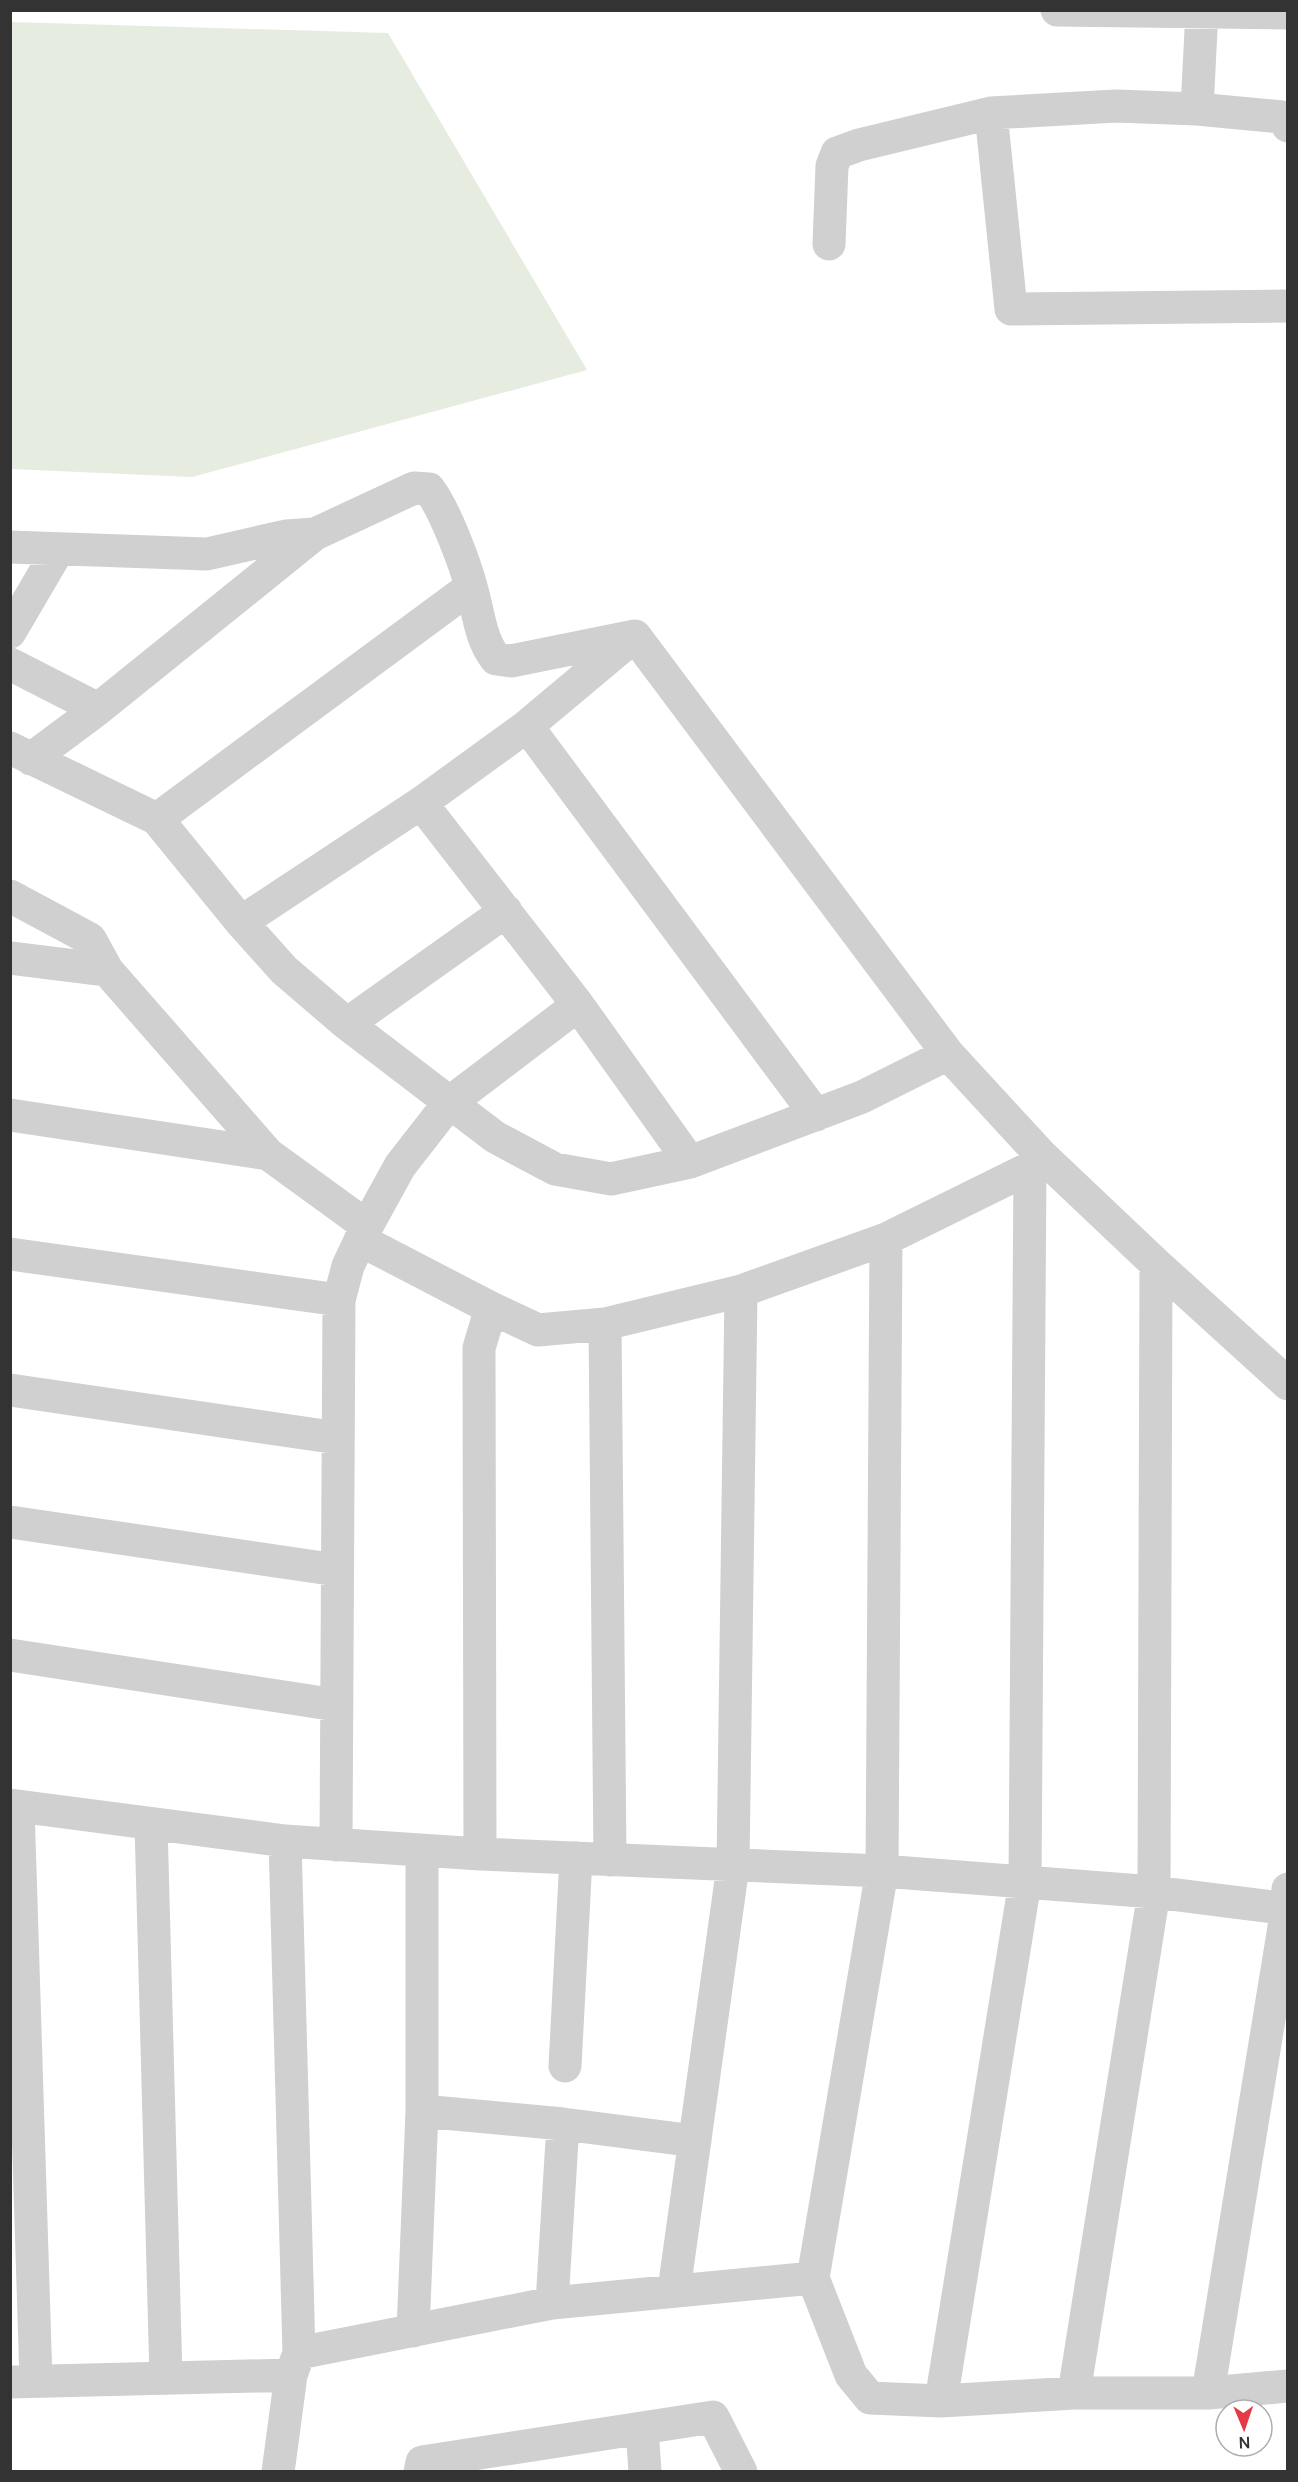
<svg xmlns="http://www.w3.org/2000/svg" width="1298" height="2482" font-family="Manrope,sans-serif">
<style>
.green{fill:#e6ecdf}
.lines{fill:none;stroke-linecap:round;stroke-linejoin:round}
.minor{stroke:#d0d0d0;stroke-width:33}
</style>
<rect width="100%" height="100%" fill="#fff"/>
<path class="green" d="M11,22L388,33L587,370L192,477L11,469Z"/>
<g class="lines">
<path class="minor" d="M1057,10L1288,13
M1197,109L1202,10
M991,113L1011,309L1288,306
M829,244L832,166L837,153L859,145L991,113L1116,106L1197,109L1282,117L1288,126
M10,547L207,554L286,536L315,534
M10,632L58,550
M10,664L98,709
M527,726L816,1115
M10,748L157,819L241,922L284,970L347,1024L495,1137L555,1169L611,1179L690,1162L862,1097L948,1054
M31,759L98,709L315,534L414,488L429,489C445,510 465,563 472,590C479,614 480,639 496,659L511,661L635,636L948,1054L1041,1155L1156,1264L1288,1384
M421,803L578,1005L690,1162
M157,819L471,587
M10,896L90,939L107,970L268,1154
M241,922L421,803L527,726L632,638
M10,958L107,970
M347,1024L506,911
M10,1115L268,1154L367,1226
M886,1239L882,1871L813,2278L851,2375L870,2398L941,2401L1074,2393H1208L1288,2386
M360,1240L491,1308L538,1330L605,1324L741,1291L886,1239L1030,1168L1041,1155
M10,1254L339,1300
M605,1324L610,1860
M10,1390L338,1438
M10,1522L337,1570
M10,1655L336,1705
M10,1805L285,1841L480,1854L882,1871L1154,1892L1288,1909
M18,1806L36,2381
M151,1824L166,2378
M336,1845L339,1300L348,1266L367,1226L400,1166L449,1103L578,1005
M480,1854L479,1348L491,1308
M565,2066L576,1858
M422,2111L563,2124L695,2141
M674,2290L733,1866L741,1291
M552,2303L563,2124
M413,2331L422,2111V1851
M299,2353L552,2303L813,2278
M10,2382L291,2375
M1074,2393L1154,1892L1156,1264
M1208,2393L1287,1909L1288,1889
M941,2401L1025,1882L1030,1168
M642,2428L645,2472
M278,2472L291,2375L299,2353L285,1841
M420,2472L422,2462L713,2417L741,2472"/>
</g>
<rect width="1298" height="2482" fill="none" stroke="#333333" stroke-width="24"/>
<g transform="translate(1244 2428) rotate(178)"><circle r="28" fill="#ffffff" stroke="#adadad" stroke-width="1.5"/>
<path d="M0-4.5L10 22L0 15L-10 22Z" fill="#e63946"/>
<text y="-9" font-size="16" font-weight="bold" text-anchor="middle" fill="#333333">N</text>
</g>
</svg>
